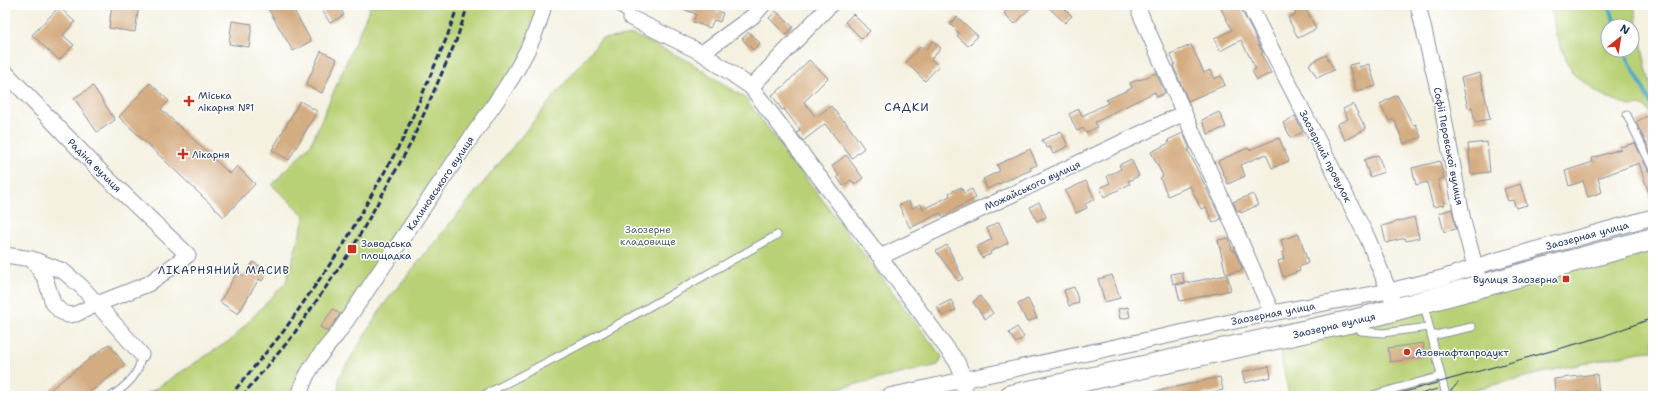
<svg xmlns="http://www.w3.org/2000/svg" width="1658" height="401" font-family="'Shantell Sans',sans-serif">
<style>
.green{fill:#b9d176;stroke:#6a806a;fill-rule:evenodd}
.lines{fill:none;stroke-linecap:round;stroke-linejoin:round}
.stream{stroke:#49a8c8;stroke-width:4}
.building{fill:#d4ac81}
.service-casing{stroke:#8890a0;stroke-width:9}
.minor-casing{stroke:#8890a0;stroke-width:17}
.primary-casing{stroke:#8890a0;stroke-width:24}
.service{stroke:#fff;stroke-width:7}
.minor{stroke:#fff;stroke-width:15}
.primary{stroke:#fff;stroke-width:22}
.tram{stroke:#1b2f5e;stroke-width:1}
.rail{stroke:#1b2f5e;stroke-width:3;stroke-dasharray:6 3;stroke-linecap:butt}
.poi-dot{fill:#c8321e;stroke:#fff;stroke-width:1.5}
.labels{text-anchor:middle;stroke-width:3;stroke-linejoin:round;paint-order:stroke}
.poi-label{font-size:10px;fill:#1b2f5e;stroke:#fff;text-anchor:start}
.street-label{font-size:10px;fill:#1b2f5e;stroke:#fff}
.park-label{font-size:10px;fill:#4a6065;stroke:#fff}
.neighbourhood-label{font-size:11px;letter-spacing:1px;fill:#1b2f5e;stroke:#fff}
.quarter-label{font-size:12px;letter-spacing:1px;fill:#1b2f5e;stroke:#fff}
</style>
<rect width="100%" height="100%" fill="#fff"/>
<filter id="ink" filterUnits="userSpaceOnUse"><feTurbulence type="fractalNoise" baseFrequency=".025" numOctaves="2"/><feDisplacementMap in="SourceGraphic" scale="8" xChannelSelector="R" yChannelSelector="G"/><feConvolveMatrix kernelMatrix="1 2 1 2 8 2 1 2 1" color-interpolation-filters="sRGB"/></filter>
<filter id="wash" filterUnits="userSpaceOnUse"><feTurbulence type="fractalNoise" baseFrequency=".012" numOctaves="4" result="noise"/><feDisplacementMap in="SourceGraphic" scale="16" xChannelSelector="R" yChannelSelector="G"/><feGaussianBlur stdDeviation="0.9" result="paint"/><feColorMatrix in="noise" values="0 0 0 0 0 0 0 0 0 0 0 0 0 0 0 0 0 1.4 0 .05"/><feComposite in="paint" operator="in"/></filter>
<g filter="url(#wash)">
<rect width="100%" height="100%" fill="#f4f1e1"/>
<path class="green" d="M371,5H548L541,29L315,361L307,396H144L232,339L286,282L305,216L272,185L311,144Z
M1550,5H1634L1646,67L1653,95V116L1647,109L1640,105L1629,106L1600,94L1572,73L1556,35ZM1608,26H1632V50H1608Z
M634,35L688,61L745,98L942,357L938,365L806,396H338L339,377L384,304L601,39Z
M1653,244V351L1640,352L1562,368L1464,392L1461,396H1289L1278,339Z"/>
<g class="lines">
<path class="stream" d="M1609,5L1616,26
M1623,50L1653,107"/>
</g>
<g id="blocks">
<path class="building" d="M112,5H139L135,32L109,28Z
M266,5H291L311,41L293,51Z
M319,5H338L344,15L330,23Z
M675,5H709L708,8L723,13L720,22L714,20L710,28L693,22L696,14L675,6Z
M1012,5H1033L1015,24L1004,13Z
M1046,5H1061L1072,16L1065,23Z
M1219,5H1239L1263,53L1261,54L1271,73L1257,80L1252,71L1256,69L1241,40L1220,51L1214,39L1232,30Z
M1292,5H1304L1316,29L1298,38L1288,18L1296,14Z
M59,7L75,22L63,35L74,45L59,60L32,35Z
M776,11L793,27L786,35L769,18Z
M853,14L870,31L862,39L845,22Z
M957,17L978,36L968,46L957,36L959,33L950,24Z
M232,21L252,24L249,47L229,44Z
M749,32L760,43L753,50L742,39Z
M933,41L941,48L931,59L939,66L925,81L906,62L921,46L925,50Z
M1191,45L1204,73L1210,70L1214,79L1221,76L1225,85L1188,101L1173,65L1175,64L1170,54Z
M321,51L337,59L322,93L306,85Z
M1326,55L1334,70L1317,78L1309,64Z
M809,60L828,78L804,102L816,117L831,106L843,121L844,120L864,148L852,158L825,124L803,141L797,133L800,130L784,109L782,110L772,95L783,87Z
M1358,63L1359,67L1369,64L1376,86L1356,91L1349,65Z
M1156,73L1165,93L1157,97L1155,92L1110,114V115L1095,122L1097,127L1086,133L1083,128L1077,131L1069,114L1079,109L1082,116L1108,103L1106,100L1132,88L1130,83L1139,79L1140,80Z
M1480,73L1490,119L1475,122L1472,107L1468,108L1461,78Z
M150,83L169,101L161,109L230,174L237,166L255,184L224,217L119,117Z
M93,86L115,120L97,132L74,98Z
M1397,95L1413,125L1416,124L1421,137L1404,144L1394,119L1389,121L1380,104Z
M300,101L317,111L289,160L272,150Z
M1353,104L1366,129L1345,140L1337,124L1348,119L1343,109Z
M1219,112L1226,127L1208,134L1202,120Z
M1649,115L1653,122V157L1636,122Z
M1295,116L1303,132L1291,138L1283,123Z
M1061,131L1068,146L1053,154L1050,147L1047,148L1042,140Z
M1183,133L1190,149L1188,150L1221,219L1213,223L1206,207L1201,209L1190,186L1168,196L1160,178L1163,176L1151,152L1169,143L1168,140Z
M1279,138L1289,161L1272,168L1266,154L1241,165L1245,176L1228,184L1218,161L1248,148L1249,150Z
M1487,142L1490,172L1471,174L1468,144Z
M1635,143L1648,171L1653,174V200H1651L1639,163L1598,178L1602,192L1588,197L1583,181L1569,186L1565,171L1593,162L1592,158L1621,149L1620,147Z
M1030,149L1037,165L1030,168L1031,170L987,189L983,179L1000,171L997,165Z
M846,155L863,178L855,184L851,180L843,186L837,177L839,176L832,166Z
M1378,155L1384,172L1370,177L1364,160Z
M1131,159L1139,176L1128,181L1130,184L1104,197L1100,188L1110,183L1107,176L1121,169L1119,165Z
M1440,161L1444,178L1438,180L1444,205L1433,207L1427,182L1416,185L1412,168Z
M1086,181L1095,199L1085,204L1087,208L1076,213L1065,191Z
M1520,184L1527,205L1516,208L1513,200L1508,201L1504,189Z
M961,187L964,193L972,189L976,198L942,216L940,213L910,228L899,205L909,201L912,208L921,204L923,209L950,196L949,193Z
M1253,194L1258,205L1241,213L1240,210L1237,211L1233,202Z
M1039,202L1046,217L1037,221L1030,207Z
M1452,209L1456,229L1444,232L1439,213Z
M1414,217L1419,238L1406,241L1405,238L1386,243L1382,226Z
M999,222L1008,243L990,252L991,254L982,258L977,247L992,239L987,228Z
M1299,234L1308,263L1299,267L1300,271L1283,277L1278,261L1284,259L1282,253L1285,252L1281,240Z
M1229,238L1232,250H1234L1243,270L1226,274L1218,240Z
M947,245L963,279L958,281L936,251Z
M253,262L268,271L262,281L259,279L238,314L220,302L237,272L244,276Z
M1182,272L1184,282L1173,284L1171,274Z
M1112,275L1120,298L1105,302L1098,279Z
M1227,275L1231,290L1180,301L1176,285Z
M1074,287L1079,303L1069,306L1064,290Z
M980,296L993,313L985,319L973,302Z
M1028,299L1037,318L1027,322L1018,304Z
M951,300L956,310L942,316L937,307Z
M1128,307L1130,317L1120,319L1118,309Z
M333,309L340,314L328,332L320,327Z
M1017,327L1024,337L1016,343L1009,333Z
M1423,343L1425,357L1390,362L1388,348Z
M109,344L125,365L85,396H42Z
M1269,366L1271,377L1245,383L1242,372Z
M1597,374L1599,396H1582L1581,392L1555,394L1554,379Z
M1220,377L1223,390L1194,396H1155L1154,392Z"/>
</g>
</g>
<g filter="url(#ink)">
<use href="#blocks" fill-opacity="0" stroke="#8890a0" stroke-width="1"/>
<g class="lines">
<defs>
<path id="service" d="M616,5L631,18
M1627,115L1653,169
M1424,305L1446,396
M1355,323L1361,331L1383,333L1429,327
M1431,336L1472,327
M112,396C127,385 141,374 141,354
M482,396L597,336L777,235
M1369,396L1441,376"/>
<path id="minor" d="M1249,5L1368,239L1392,299
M1418,5L1441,102L1463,221L1477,274
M1140,13L1272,313
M631,18L702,53L751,87L880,257L957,362L962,374L966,396
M702,53L753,16L763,5
M5,72L103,174L188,255L148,284L97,304L76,314L68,315L60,311L53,303L45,278L32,259L5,255
M751,87L830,5
M880,257L1184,113
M32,259L63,271L82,287L141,354
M300,396C303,372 324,351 338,333C379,272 420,212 461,152C492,106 531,60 544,5
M889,396L1272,313L1389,291L1442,278L1487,263L1653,217"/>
<path id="primary" d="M1011,396L1353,321L1653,239"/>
</defs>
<use href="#service" class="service-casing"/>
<use href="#minor" class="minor-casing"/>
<use href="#primary" class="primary-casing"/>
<use href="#service" class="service"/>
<use href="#minor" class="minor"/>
<use href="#primary" class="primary"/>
<path class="tram" d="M1390,396L1601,337L1653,318
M1414,396L1437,389
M1446,396L1458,383"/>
<path class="rail" d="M230,396L283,332L344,244L403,139L447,37L458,5
M242,396L291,338L352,249L411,143L456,41L468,5"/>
</g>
</g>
<g class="poi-dot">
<path d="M187 95h4v4h4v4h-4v4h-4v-4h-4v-4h4z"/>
<path d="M181 148h4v4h4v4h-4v4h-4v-4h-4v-4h4z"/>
<rect x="347" y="244" width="10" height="10" rx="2"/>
<rect x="1562" y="275" width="8" height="8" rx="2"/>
<circle cx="1407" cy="352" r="4"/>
</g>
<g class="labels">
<g class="poi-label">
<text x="198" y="99">Міська<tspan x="198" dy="12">лікарня №1</tspan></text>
<text x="192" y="158">Лікарня</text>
<text x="361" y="247">Заводська<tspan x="361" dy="12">площадка</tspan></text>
<text x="1558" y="283" text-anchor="end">Вулиця Заозерна</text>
<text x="1415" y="356">Азовнафтапродукт</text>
</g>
<g class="street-label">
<text transform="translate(1449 146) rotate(79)" y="4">Софіі Перовської вулиця</text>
<text transform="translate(1326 156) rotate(63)" y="4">Заозерний провулок</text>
<text transform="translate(95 165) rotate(45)" y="4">Радіна вулиця</text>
<text transform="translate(440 183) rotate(-56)" y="4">Калиновського вулиця</text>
<text transform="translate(1032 185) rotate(-25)" y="4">Можайського вулиця</text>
<text transform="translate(1587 235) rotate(-15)" y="4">Заозерная улица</text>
<text transform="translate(1273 313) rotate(-11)" y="4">Заозерная улица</text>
<text transform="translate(1334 325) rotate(-13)" y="4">Заозерна вулиця</text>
</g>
<g class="park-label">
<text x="648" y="233">Заозерне<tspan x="648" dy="12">кладовище</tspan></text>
</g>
<g class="neighbourhood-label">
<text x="224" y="274">ЛІКАРНЯНИЙ МАСИВ</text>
</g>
<g class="quarter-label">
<text x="907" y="111">САДКИ</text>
</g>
</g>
<rect width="1658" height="401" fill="none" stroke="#fff" stroke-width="20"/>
<g transform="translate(1620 38) rotate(30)"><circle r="19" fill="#ffffff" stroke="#a4acbf"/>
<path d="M0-3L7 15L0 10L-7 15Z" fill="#c8321e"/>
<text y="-6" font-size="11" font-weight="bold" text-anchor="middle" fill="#1b2f5e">N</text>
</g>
</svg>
